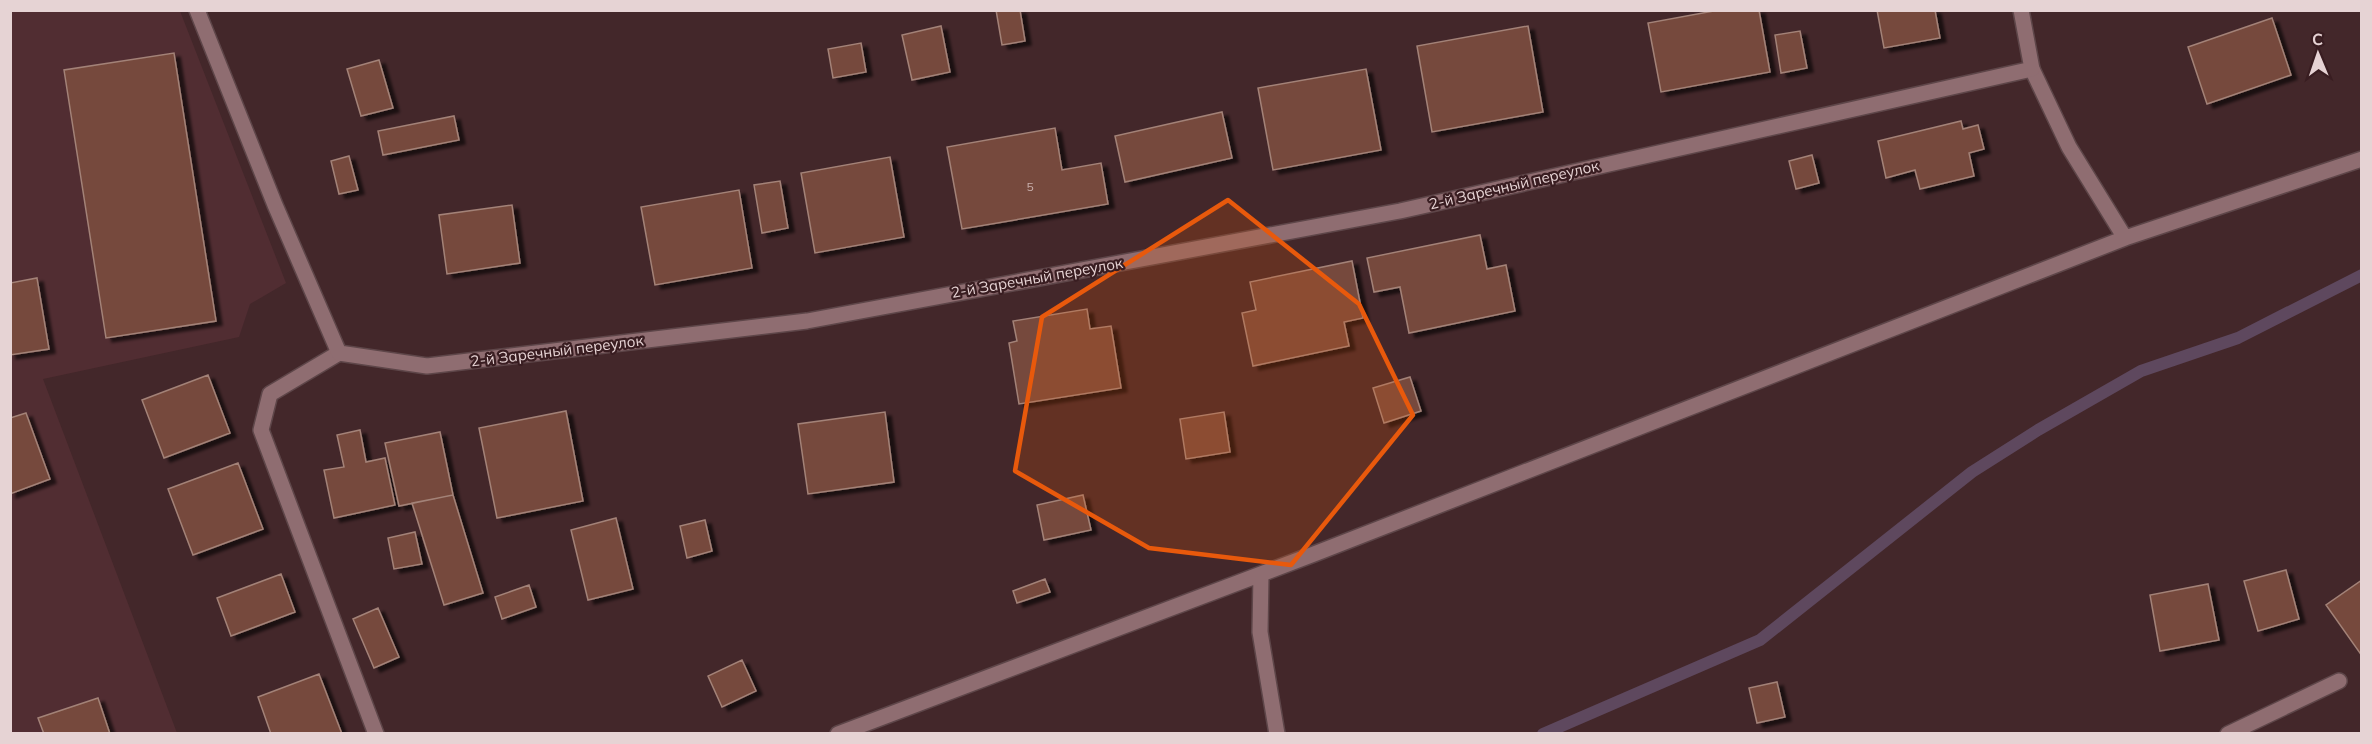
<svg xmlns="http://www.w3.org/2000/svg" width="2372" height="744" font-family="Mulish,sans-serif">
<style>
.built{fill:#512d32}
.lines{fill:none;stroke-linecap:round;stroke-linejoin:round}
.stream{stroke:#5e485e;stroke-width:12}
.building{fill:#764a3c;stroke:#a38278;stroke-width:1.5;filter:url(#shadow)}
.service-casing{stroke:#5e4649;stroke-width:18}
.minor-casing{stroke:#5e4649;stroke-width:18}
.service{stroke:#8f6d71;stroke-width:15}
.minor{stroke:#8f6d71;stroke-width:15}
.marked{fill:#e8590c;fill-opacity:0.2;stroke:#e8590c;stroke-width:4.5;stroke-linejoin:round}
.labels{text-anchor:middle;stroke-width:4.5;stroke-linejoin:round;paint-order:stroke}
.number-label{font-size:12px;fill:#cab1ae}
.street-label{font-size:15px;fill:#e6d3d4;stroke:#391d21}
</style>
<defs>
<filter id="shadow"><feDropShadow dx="6" dy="4" stdDeviation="1.5" flood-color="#0009"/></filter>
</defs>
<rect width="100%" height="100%" fill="#43272a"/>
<path class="built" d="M10,11H180L286,283L250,304L239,337L43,379L177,733H11Z"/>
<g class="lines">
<path class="stream" d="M1543,734L1760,640L1972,472L2038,430L2141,371L2238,338L2362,275"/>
</g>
<path class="building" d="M996,10H1020L1025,41L1002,45Z
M1719,10H1759L1770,72L1661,92L1648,23Z
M1877,10H1935L1940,38L1884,48Z
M2272,18L2291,75L2207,104L2188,47Z
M941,26L950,72L912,80L902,35Z
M1528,26L1543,112L1432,132L1417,46Z
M1800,31L1807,68L1781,73L1775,35Z
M861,43L866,72L833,78L828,49Z
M174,53L216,321L106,338L64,70Z
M379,60L393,108L361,116L347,69Z
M1366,69L1381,150L1273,170L1258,88Z
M1222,112L1232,158L1125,182L1115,136Z
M454,116L459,140L383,155L378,131Z
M1961,121L1963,129L1978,125L1984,149L1969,153L1974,176L1920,189L1915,170L1886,178L1878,141Z
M1055,128L1062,170L1101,163L1108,204L962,229L947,147Z
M1812,155L1819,183L1796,189L1789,161Z
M349,156L358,190L339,194L331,161Z
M890,157L904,237L815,253L801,173Z
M780,181L788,228L762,233L754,185Z
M739,190L752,268L655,285L641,207Z
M512,205L520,263L447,274L439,215Z
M1480,235L1487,269L1506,265L1515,311L1409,333L1400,287L1374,292L1367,258Z
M1352,261L1363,318L1344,322L1349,346L1253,366L1242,313L1256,310L1250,282Z
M37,278L49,349L10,355V283Z
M1087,309L1090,329L1111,326L1121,388L1019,404L1009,343L1017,341L1013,321Z
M208,375L230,433L164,458L142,400Z
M1410,377L1421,411L1384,423L1373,388Z
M566,411L583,501L497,518L479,428Z
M885,412L894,482L808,494L798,424Z
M1224,412L1230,452L1186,459L1180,419Z
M26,413L50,479L10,494V418Z
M360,430L366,462L385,458L395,505L334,518L324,470L344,467L337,435Z
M440,432L453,495L399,506L385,443Z
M238,463L263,529L193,555L168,489Z
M453,495L483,593L444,605L412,503Z
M1083,495L1091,530L1044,540L1037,505Z
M616,518L633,589L588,600L571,530Z
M705,520L712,551L687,558L680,526Z
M415,532L422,564L394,569L388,538Z
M2286,570L2299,619L2258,631L2244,581Z
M281,574L295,612L231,636L217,598Z
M1045,579L1050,592L1017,603L1013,591Z
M2362,580V656L2326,605Z
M2208,584L2219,640L2160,651L2150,595Z
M529,585L536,607L502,619L495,597Z
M378,608L399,657L374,668L353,619Z
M742,660L756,691L722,707L708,676Z
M319,674L342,734H271L258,697Z
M1777,682L1785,717L1757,723L1749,688Z
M98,698L110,734H44L38,718Z"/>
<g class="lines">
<defs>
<path id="service" d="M2032,69L2069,147L2125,238
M339,353L270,394L261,430L376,734
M1261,574L1260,632L1277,734
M838,734L1314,554L2125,238L2362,159"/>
<path id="minor" d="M197,10L275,205L339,353L427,366L807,321L1400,211L2032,69L2021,10
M2228,734L2339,681"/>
</defs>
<use href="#service" class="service-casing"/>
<use href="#minor" class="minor-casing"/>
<use href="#service" class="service"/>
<use href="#minor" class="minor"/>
</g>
<path class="marked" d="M1228,200L1359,304L1413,415L1291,565L1149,548L1015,471L1042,317Z"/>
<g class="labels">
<g class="number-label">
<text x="1030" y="191">5</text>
</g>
<g class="street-label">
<text transform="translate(1514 185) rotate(-13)" y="5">2-й Заречный переулок</text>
<text transform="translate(1037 278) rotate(-10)" y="5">2-й Заречный переулок</text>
<text transform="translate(557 351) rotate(-7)" y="5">2-й Заречный переулок</text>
</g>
</g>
<rect width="2372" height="744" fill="none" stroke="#e6d3d4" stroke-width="24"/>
<g transform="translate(2318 54) rotate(358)" stroke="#391d21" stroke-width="4.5" paint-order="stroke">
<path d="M0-4.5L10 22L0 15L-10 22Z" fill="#e6d3d4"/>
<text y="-9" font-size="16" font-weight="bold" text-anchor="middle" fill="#e6d3d4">С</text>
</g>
</svg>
